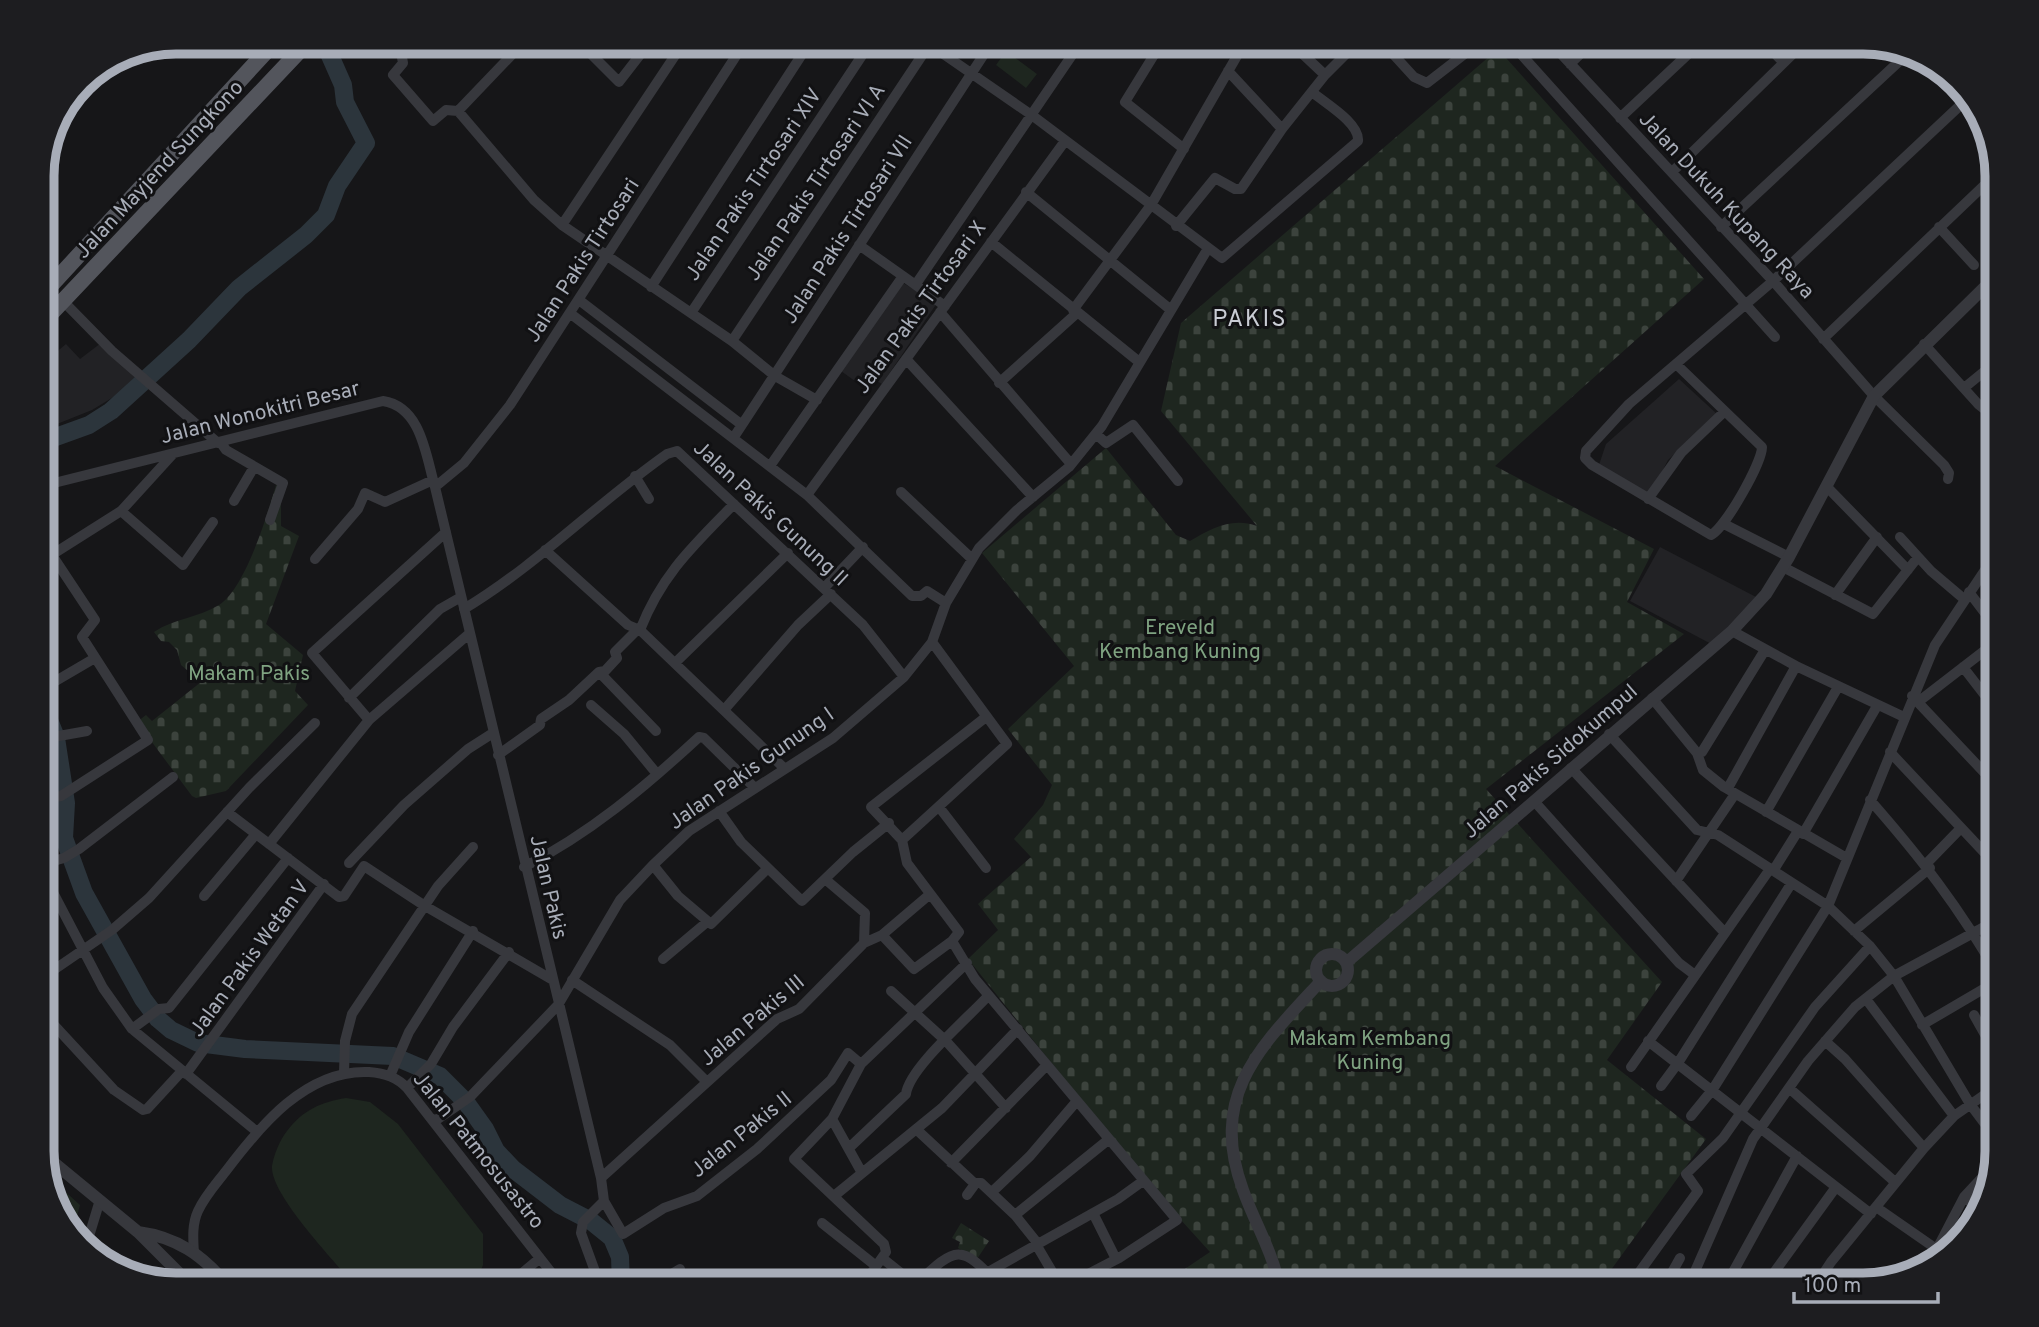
<svg xmlns="http://www.w3.org/2000/svg" width="2039" height="1327" font-family="Overpass,sans-serif">
<style>
.built{fill:#222225}
.cemetery{fill:url(#cemetery-stones)}
.pitch{fill:#1e261f}
.lines{fill:none;stroke-linecap:round;stroke-linejoin:round}
.river{stroke:#2c353c;stroke-width:18}
.minor{stroke:#37383d;stroke-width:10}
.tertiary{stroke:#37383d;stroke-width:12}
.primary{stroke:#53555c;stroke-width:16}
.labels{text-anchor:middle;stroke-width:6;stroke-linejoin:round;paint-order:stroke}
.street-label{font-size:21px;fill:#a8adb8;stroke:#111113}
.park-label{font-size:21px;fill:#7fa381;stroke:#111113}
.quarter-label{font-size:24px;letter-spacing:2px;fill:#c9ccd4;stroke:#111113}
.rim{fill:none;stroke:#a8adb8;stroke-width:9}
</style>
<defs>
<pattern id="cemetery-stones" width="16" height="16" patternUnits="userSpaceOnUse" patternTransform="scale(1.75)"><rect width="16" height="16" fill="#1e261f"/><path d="M2 7V4a2 2 0 0 1 4 0v3zM10 15v-3a2 2 0 0 1 4 0v3z" fill="#3c433d"/></pattern>
</defs>
<rect width="100%" height="100%" fill="#161618"/>
<path class="built" d="M903,283L937,303L882,384L870,377L862,386L841,371Z
M101,343L138,374L120,393L92,410L42,430V344L53,355L66,344L80,359Z
M1679,379L1717,414L1668,460L1650,495L1599,465L1606,444Z
M1660,547L1758,598L1717,647L1630,601Z"/>
<path class="cemetery" d="M1498,49L1704,279L1495,466L1654,549L1627,602L1684,634L1486,789L1662,982L1607,1060L1706,1139L1600,1285H1161L1210,1252L1151,1187L968,959L998,930L978,904L1031,857L1014,839L1043,805L1052,785L1008,729L1074,666L982,553L1106,448L1176,535L1190,541C1212,528 1232,517 1257,526L1161,411L1181,323Z
M276,485L281,486V526L299,536L266,624L303,655L295,691L308,705L226,791L196,798L192,796L137,722L146,715L152,721L201,682L181,665L177,650L169,642L161,641L154,632C175,618 198,618 219,605C245,589 267,516 276,485Z
M961,1223L989,1241L977,1259L958,1248L960,1242L952,1238Z"/>
<path class="pitch" d="M1006,51L1037,74L1026,88L996,65Z
M346,1098L370,1102L398,1124L483,1234V1265L475,1285H354C335,1261 270,1195 272,1166C274,1154 280,1140 287,1131C303,1110 321,1102 346,1098Z
M47,1175L80,1205L73,1232L60,1218Z"/>
<g class="lines">
<path class="river" d="M42,442L89,425L111,411L189,340L239,288L306,235L326,215L337,186L366,143L345,102L343,85L328,51L320,42
M42,703L55,735
M56,738L66,803L64,838L84,893L143,999L158,1019L171,1030L198,1043L245,1049L393,1056L440,1076L465,1101L485,1129L496,1151L513,1169L560,1205L591,1221L612,1238L620,1257L621,1285"/>
<path class="minor" d="M412,42L401,52L403,63L393,75L433,121L446,110L458,111L524,42
M415,42L423,46L427,42
M579,42L619,82L650,42
M926,42L1033,116L1222,258L1358,141C1360,123 1325,103 1312,92
M1162,42L1125,102L1184,149
M1290,42L1325,75
M1382,42L1414,77L1427,83L1480,42
M1510,42L1775,337
M1550,42L1773,281L1874,396L1944,465L1949,473L1948,479
M1764,42L1783,62
M1570,64L1593,42
M1228,71L1282,129
M458,111L534,200L562,225L732,341L775,376L817,400
M1620,118L1701,42
M1672,172L1805,42
M1026,192L1171,310
M562,225L684,42
M1176,226L1215,178L1235,189H1241L1282,129L1325,75L1358,42
M1721,227L1906,55
M1939,227L1974,265
M991,242L1138,361
M859,245L903,276
M916,284L1081,42
M651,287L810,42
M579,300L742,425
M63,301L112,351L218,443
M1073,310L1151,205L1245,42
M940,312L1071,464
M691,313L871,42
M571,314L807,495L912,596H921L927,591L946,603
M1823,339L1996,174
M732,341L929,45
M1924,344L1978,404L1997,419
M906,359L1033,497
M1676,364L1762,447C1762,463 1725,528 1711,535L1592,465L1585,458L1586,451L1629,404L1773,281L1968,98
M999,383L1077,313
M1964,388L1997,361
M1096,434L1106,443L1133,425L1178,481
M734,437L992,42
M221,443L226,450L283,483L270,520
M770,466L903,276L945,306
M635,476L649,499
M42,486L383,401C422,407 426,457 435,487L601,1178L604,1201L583,1222L581,1233L600,1285
M435,487L464,463L510,405L745,42
M1828,488L1908,570
M901,492L971,558
M807,495L1065,141
M1648,499L1681,453L1724,412
M234,501L254,467
M121,511L183,565L213,522
M1724,524L1789,557
M1900,537L1931,571L1964,599
M545,550L628,625L640,630L783,767
M315,559L358,509L365,493L385,502L433,480
M42,561L121,511L173,454
M1783,567L1873,614L1918,557
M825,587L863,547
M1969,592L1997,629
M1835,595L1877,537
M464,609C537,565 597,503 667,454L677,451L863,625L904,677
M640,630C662,574 693,546 734,504
M1732,631L1796,666L1904,717
M675,663L788,553
M1963,667L1997,711
M599,672L656,731
M42,689L95,658
M1912,696L1997,786
M349,698L440,609L461,597
M1652,698L1697,753L1703,770L1724,787L1845,857
M1918,702L1997,641
M591,705L624,734L657,774
M724,710L798,625L831,594
M986,717L871,807L902,840L907,863L959,932L952,941L975,979L1177,1220L1119,1258L1067,1285
M369,720L312,653L446,532
M1609,734L1697,830L1718,835L1828,906L1870,946L1894,976L1970,1104L1997,1140
M42,739L87,731
M1890,752L1997,866
M1697,753L1702,752L1765,650
M498,755L540,725L541,719L569,700L599,672L605,671L617,658L615,652L638,629
M1571,768L1725,933
M1728,788L1796,666
M42,799L61,796L148,740L82,637L95,620L52,555
M1870,800C1920,857 1960,908 1997,974
M1534,801L1679,963L1695,975
M939,807L986,868
M719,811L741,842L802,901L853,852L889,823
M227,812L339,897L344,896L364,866L425,906L551,979
M1766,812L1838,687
M1803,834L1877,706
M902,840L1007,744L932,642
M269,844L369,720L470,633
M42,862L45,877L103,988L132,1029L256,1131
M349,863L404,805L468,749L493,733
M43,864L64,858L79,849L173,777
M1926,864L1961,828
M653,865L678,896L711,924L767,869
M524,867C589,834 645,787 699,737L704,738L754,787
M1773,871L1798,831
M825,879L865,913L864,943
M1676,881L1735,794
M204,896L256,834
M1854,931L1930,868
M882,935L914,969L952,941
M663,959L707,922
M42,978L112,930L149,898L249,788L315,723
M572,980L670,1045L707,1082
M891,991L946,1041L1006,1108
M1866,999L1954,1116
M42,1012L114,1090L143,1110L147,1109L182,1071
M1974,1015L1997,1056
M1922,1025L1997,981
M132,1029L159,1009L169,1008L288,858
M1648,1041L1871,1214
M1825,1041L1845,1059L1924,1148
M1631,1067L1770,869
M344,1073L345,1041L352,1014L438,886L473,847
M186,1074L324,884
M390,1076L409,1032L473,931
M1661,1086L1678,1063L1791,884
M407,1088L431,1064L453,1027L509,952
M1789,1088L1895,1182
M1691,1116L1713,1089L1828,906L1935,645L1997,552
M832,1119L862,1173
M432,1120L438,1119L470,1097L558,1005L620,900L653,865L689,831L833,738L904,677L932,642L946,603L979,548L1017,510L1069,467L1102,426L1207,250
M916,1129L974,1183H981L1015,1215L1039,1245
M849,1148L906,1094C909,1068 968,1018 988,996
M951,1163L1046,1066
M601,1178L777,1019L799,1009L864,943L882,935L929,895
M992,1192L1030,1156L1076,1102
M967,1195L975,1184
M834,1196L942,1108L1018,1029
M1964,1197L1979,1209
M604,1201L623,1234L664,1208L697,1196L757,1149L831,1080L848,1053L861,1064
M1876,1207L1935,1248
M1093,1213L1116,1259
M1015,1215L1108,1140
M822,1223L876,1266
M86,1246L100,1200
M1037,1246L1060,1285
M194,1253C193,1238 192,1224 198,1211C205,1196 216,1184 226,1171C260,1126 306,1069 369,1072C384,1073 397,1077 407,1088L561,1285
M882,1258L916,1285
M1927,1268L1964,1197L1992,1167
M988,1272L1118,1199L1143,1181
M1695,1272L1730,1285
M1727,1283L1797,1156
M916,1284C957,1246 960,1243 999,1285
M508,1285L540,1258
M653,1285L680,1269
M863,1285L886,1252L884,1244L794,1159L832,1119L861,1064L967,963
M1630,1285L1698,1191L1686,1174L1723,1138L1815,1007L1870,946
M1665,1285L1680,1258
M1689,1285L1753,1139L1808,1061L1855,1007L1894,976L1997,920
M1765,1285L1836,1187
M1816,1285L1831,1262L1924,1148L1954,1116L1997,1086"/>
<path class="tertiary" d="M1316 970a16 16 0 1 1 32 0a16 16 0 1 1-32 0Z
M1347,962L1732,631L1766,594L1789,557L1874,396L1997,275
M42,1153L138,1232L191,1285
M138,1232C176,1237 203,1255 227,1285
M1279,1285C1273,1253 1254,1221 1243,1190C1208,1095 1260,1047 1321,981"/>
<path class="primary" d="M42,295L275,42
M42,323L308,42"/>
</g>
<g class="labels">
<g class="street-label">
<text transform="translate(159 169) rotate(-47)" y="7">Jalan Mayjend Sungkono</text>
<text transform="translate(815 182) rotate(-56)" y="7">Jalan Pakis Tirtosari VI A</text>
<text transform="translate(753 184) rotate(-56)" y="7">Jalan Pakis Tirtosari XIV</text>
<text transform="translate(1727 205) rotate(47)" y="7">Jalan Dukuh Kupang Raya</text>
<text transform="translate(847 229) rotate(-57)" y="7">Jalan Pakis Tirtosari VII</text>
<text transform="translate(582 260) rotate(-57)" y="7">Jalan Pakis Tirtosari</text>
<text transform="translate(920 307) rotate(-54)" y="7">Jalan Pakis Tirtosari X</text>
<text transform="translate(260 412) rotate(-14)" y="7">Jalan Wonokitri Besar</text>
<text transform="translate(771 513) rotate(43)" y="7">Jalan Pakis Gunung II</text>
<text transform="translate(1550 761) rotate(-41)" y="7">Jalan Pakis Sidokumpul</text>
<text transform="translate(751 768) rotate(-35)" y="7">Jalan Pakis Gunung I</text>
<text transform="translate(549 887) rotate(77)" y="7">Jalan Pakis</text>
<text transform="translate(249 958) rotate(-54)" y="7">Jalan Pakis Wetan V</text>
<text transform="translate(752 1020) rotate(-40)" y="7">Jalan Pakis III</text>
<text transform="translate(741 1134) rotate(-39)" y="7">Jalan Pakis II</text>
<text transform="translate(479 1150) rotate(51)" y="7">Jalan Patmosusastro</text>
</g>
<g class="park-label">
<text x="1180" y="634">Ereveld<tspan x="1180" dy="24">Kembang Kuning</tspan></text>
<text x="249" y="680">Makam Pakis</text>
<text x="1370" y="1045">Makam Kembang<tspan x="1370" dy="24">Kuning</tspan></text>
</g>
<g class="quarter-label">
<text x="1250" y="326">PAKIS</text>
</g>
</g>
<path d="M0 0H2039V1327H0ZM176 54H1863A122 122 0 0 1 1985 176V1151A122 122 0 0 1 1863 1273H176A122 122 0 0 1 54 1151V176A122 122 0 0 1 176 54Z" fill="#1d1d20" fill-rule="evenodd"/>
<path class="rim" d="M176 54H1863A122 122 0 0 1 1985 176V1151A122 122 0 0 1 1863 1273H176A122 122 0 0 1 54 1151V176A122 122 0 0 1 176 54Z"/>
<path d="M1794 1292v10h144v-10" fill="none" stroke="#a8adb8" stroke-width="3.5"/>
<text x="1804" y="1292" font-size="21" fill="#a8adb8" stroke="#111113" stroke-width="5" paint-order="stroke">100 m</text>
</svg>
